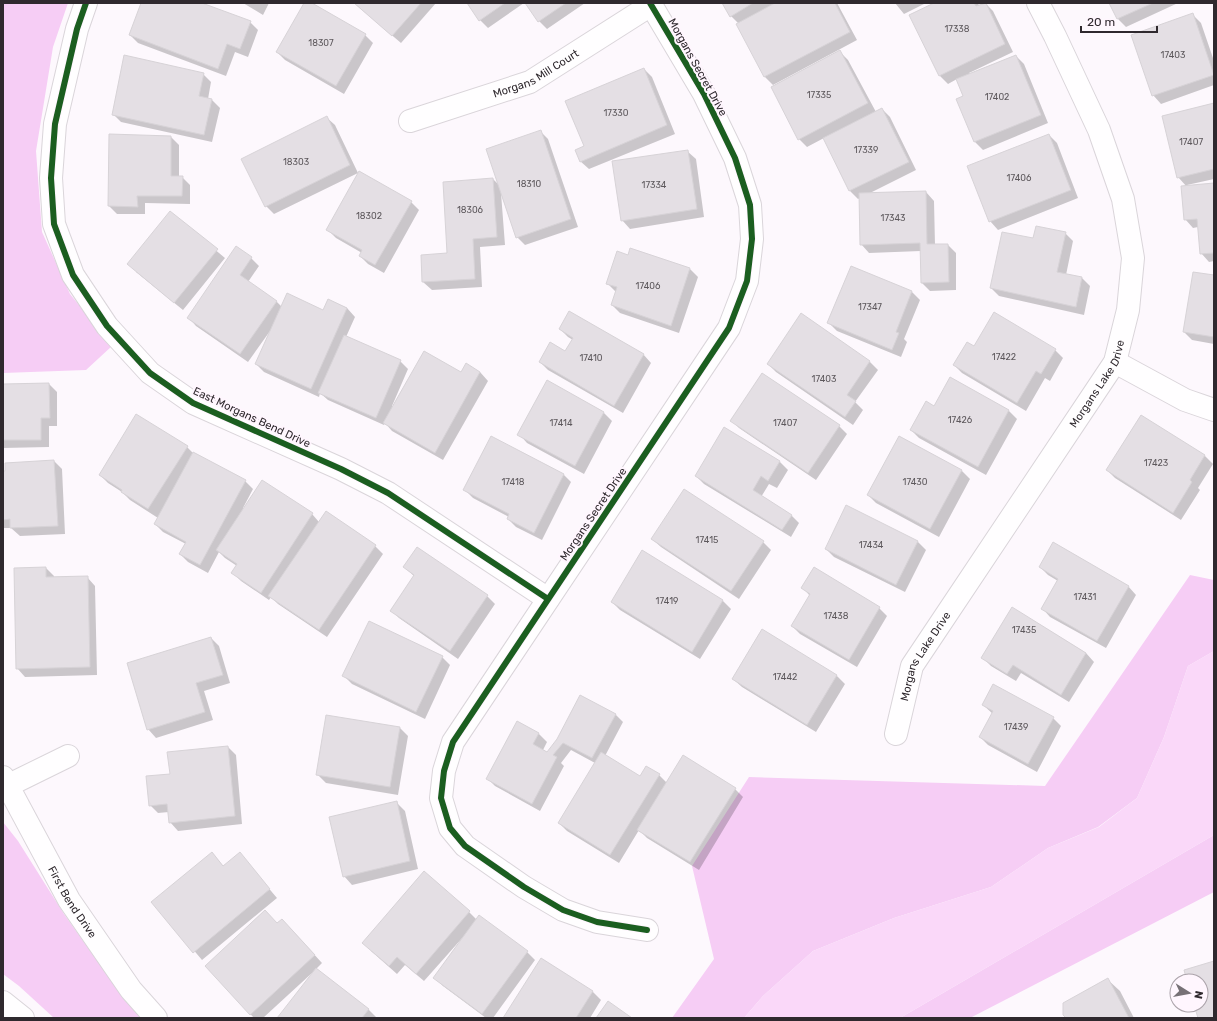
<svg xmlns="http://www.w3.org/2000/svg" width="1217" height="1021" font-family="Rubik,sans-serif">
<style>
.green{fill:#f6cdf5}
.water{fill:#fad8f9}
.shadow{fill:#0003}
.building{fill:#e4dfe4;stroke:#d7d3d7}
.lines{fill:none;stroke-linecap:round;stroke-linejoin:round}
.street-casing{stroke:#dad5da;stroke-width:24}
.secondary-casing{stroke:#dad5da;stroke-width:24}
.street{stroke:#fffeff;stroke-width:22}
.secondary{stroke:#fffeff;stroke-width:22}
.cycleway-casing{stroke:#fff6fe;stroke-width:8}
.cycleway{stroke:#1b5e20;stroke-width:6}
.labels{text-anchor:middle;stroke-width:4;stroke-linejoin:round;paint-order:stroke}
.number-label{font-size:9px;fill:#5d585c}
.street-label{font-size:11px;fill:#2f292e;stroke:#fff6fe}
</style>
<rect width="100%" height="100%" fill="#fdf8fd"/>
<path class="green" d="M3,3H68L53,47L36,151L42,232L70,294L112,346L86,370L3,373Z
M1190,575L1214,580V651L1188,666L1164,737L1137,798L1098,827L1048,848L991,887L894,918L813,951L763,996L744,1018H672L714,959L692,866L749,777L1045,786Z
M3,822L18,841L64,914L122,996L141,1018H54L19,986L3,974Z
M1214,835V892L970,1018H900Z"/>
<path class="water" d="M1214,651V835L900,1018H744L763,996L813,951L894,918L991,887L1048,848L1099,827L1137,798L1164,737L1188,666Z"/>
<path class="shadow" d="M142,3H199L250,22L258,30L248,57L235,52L226,76L138,43L130,35Z
M243,3H269L263,15Z
M305,3H310L365,35L373,43L344,94L285,60L277,52Z
M354,3H436L401,43Z
M468,3H524L488,28L480,20Z
M526,3H585L547,29L539,21Z
M723,3H837L857,40L773,85L764,76L739,24L731,16Z
M895,3H926L904,14Z
M937,3H978L979,6L985,3L993,11L1013,52L969,73L970,75L1016,56L1024,64L1048,123L983,150L975,142L958,99L965,97L957,79L948,84L940,76Z
M1111,3H1178L1126,27L1118,19Z
M1193,15L1201,23L1214,61V85L1161,104L1153,95Z
M840,52L848,60L876,112L882,109L890,117L916,170L870,193L926,192L934,201L935,245H948L956,253V290L930,291L922,283L921,251L869,253L861,244L860,198L858,199L850,191L824,138L807,147L799,139Z
M644,69L652,77L675,134L589,169L580,161Z
M203,74L211,82L208,99L212,100L220,108L212,142L121,122L113,114Z
M1214,104V179L1187,185L1188,186L1214,184V261L1209,262L1201,253L1198,227L1193,228L1185,219L1187,187L1178,177Z
M326,117L335,125L358,173L274,214L266,206Z
M540,131L548,139L578,227L525,245L517,237L501,193L505,245L480,247L482,287L432,290L423,282L448,254L493,179L500,186Z
M110,135L171,137L179,145V177H182L190,185V204L145,203V214H117L109,206Z
M1049,135L1057,143L1078,198L998,230L990,221Z
M687,151L696,159L704,217L630,229L622,220Z
M411,202L419,210L384,273L368,264L360,256L362,253L336,238L328,230Z
M170,212L225,258L183,310L136,272Z
M1065,233L1073,241L1066,275L1082,278L1090,286L1084,315L999,296L991,288L1034,240Z
M631,249L690,269L698,277L679,333L620,313L612,305L616,292L607,283L629,256Z
M251,258L259,266L248,282L276,301L282,307L324,311L329,300L347,308L355,317L346,337L400,361L408,369L392,406L393,407L461,374L480,372L488,381L443,460L392,431L385,423L384,425L328,400L320,393L319,397L264,372L256,364L271,331H270L248,362L196,326L188,317Z
M852,267L912,292L920,300L904,339L907,342L901,357L837,331L828,322Z
M1214,276V344L1192,340L1184,332Z
M560,329L643,354L651,363L623,413L548,370L540,362L566,353L573,340L568,337Z
M974,347L1055,350L1063,358L1050,381L1045,378L1026,411L962,373L954,365Z
M870,362L878,370L855,402L863,410L853,425L776,372L768,364Z
M762,374L839,426L847,434L816,480L739,428L731,420Z
M950,378L1009,411L1017,419L986,475L919,438L911,430L935,407Z
M547,382L604,413L612,421L584,474L527,443L519,434Z
M49,384L57,392V426H49V447L3,448V385Z
M1141,416L1205,456L1213,464L1198,488L1200,490L1181,520L1115,478L1107,470Z
M725,428L780,462L788,470L777,488L769,484L761,497L791,515L799,523L791,537L704,484L696,476Z
M900,437L962,471L970,479L939,537L876,503L868,495Z
M187,447L193,453L245,481L253,489L243,508L244,509L312,514L319,522L326,513L375,546L383,554L327,637L278,604L271,597L269,600L241,581L233,573L237,566L225,558L219,552L208,573L188,562L180,554L186,544L163,532L155,524L158,518L130,500L122,492L108,483L100,475Z
M54,461L62,469L65,534L20,536L11,528H3V472Z
M563,474L571,482L542,540L516,527L508,519L509,517L473,498L465,490Z
M652,539L763,542L771,550L739,599L661,547Z
M918,542L926,550L905,592L834,557L826,549Z
M643,552L723,601L731,609L700,659L620,610L612,602Z
M404,567L487,596L495,604L458,659L399,618L391,610L414,576Z
M1040,567L1128,586L1136,595L1106,648L1050,617L1042,608L1058,581L1048,575Z
M46,568L54,576V578L87,577L95,586L97,675L25,677L17,668Z
M803,588L879,608L887,616L857,667L800,634L792,626L810,596Z
M1013,609L1086,653L1094,662L1069,702L1021,673L1016,681L991,666L983,658Z
M211,638L219,646L230,683L204,691L213,720L156,738L148,729Z
M442,657L450,665L425,719L352,684L344,676Z
M836,675L845,684L816,732L742,687L733,679Z
M983,705L1053,718L1061,726L1037,772L988,745L980,737L993,714Z
M615,714L623,722L605,756L641,778L659,775L667,783L735,789L743,797L699,870L647,838L639,830L619,863L567,831L559,823L595,763L571,750L561,763L564,766L540,811L495,786L487,778L517,722L539,734L547,742L543,750L548,753L558,740Z
M400,728L408,736L398,795L326,783L317,774Z
M228,747L236,755L242,824L178,831L170,822L169,812L158,813L150,805L171,774Z
M396,802L405,811L418,869L352,885L344,876Z
M212,853L224,867L240,854L277,898L202,960L153,902Z
M469,912L477,920L480,917L527,952L535,960L493,1018H486L443,986L435,978L465,937L464,936L424,981L405,965L397,974L371,951Z
M278,924L290,928L322,963L316,969L369,1010L377,1018H278L313,974L312,973L263,1018H254L206,966Z
M542,959L593,992L601,1000L590,1018H504Z
M1107,979L1120,991L1134,1018H1067Z"/>
<path class="building" d="M141,3H202L251,21L240,49L227,44L218,69L129,35Z
M304,3H312L366,34L336,86L276,52Z
M354,3H421L392,36Z
M467,3H505L479,21Z
M525,3H566L538,22Z
M722,3H753L730,17Z
M775,3H835L850,32L764,77L736,24Z
M934,3H974L976,6L986,3L1005,44L939,76L909,15Z
M1109,3H1153L1117,19Z
M1193,13L1214,75L1152,96L1131,35Z
M840,50L868,103L798,140L771,87Z
M124,55L204,73L199,96L212,99L204,135L112,115Z
M1016,55L1041,115L974,142L956,99L963,96L956,79Z
M644,68L667,125L580,162L575,150L584,146L565,101Z
M1214,103V169L1177,178L1162,116Z
M882,108L909,162L849,191L823,138Z
M327,116L350,165L265,207L241,159Z
M541,130L571,219L516,238L486,149Z
M109,134L171,136V176H183L182,196H137L138,207L108,206Z
M1049,134L1071,190L989,222L967,166Z
M688,150L697,209L621,221L612,161Z
M359,171L412,201L375,265L359,256L362,250L326,230Z
M493,178L497,237L473,239L475,279L422,282L421,255L447,253L443,182Z
M1214,183V253L1200,254L1197,219L1184,220L1181,186Z
M926,191L927,244H948L949,282L921,283L920,243L860,245L859,193Z
M170,211L218,249L174,303L127,264Z
M1036,226L1066,232L1057,272L1082,277L1076,307L990,288L1002,232L1033,238Z
M236,246L252,257L240,275L277,301L240,354L187,318Z
M630,248L690,268L671,326L611,305L617,287L606,284L617,251L628,255Z
M851,266L912,291L896,332L899,333L892,350L827,323Z
M1193,272L1214,275V337L1183,332Z
M287,293L323,310L328,299L347,308L311,389L255,364Z
M569,311L644,354L614,406L539,362L550,342L565,351L573,338L559,329Z
M994,312L1056,349L1041,374L1036,371L1017,403L953,365L967,342L974,346Z
M801,313L870,361L847,395L856,401L845,417L767,364Z
M344,335L401,360L376,418L318,393Z
M424,351L461,372L466,363L480,372L435,453L383,423Z
M762,373L840,425L808,473L730,421Z
M950,377L1009,410L978,467L910,430L926,401L934,406Z
M547,380L604,412L575,466L517,435Z
M49,383L50,418H41V440H3V384Z
M136,414L188,446L148,509L121,492L122,490L99,475Z
M1141,415L1205,455L1190,480L1192,482L1173,513L1106,470Z
M724,427L780,461L768,481L761,476L753,490L792,515L782,530L695,476Z
M491,436L564,474L534,533L507,519L509,514L463,490Z
M899,436L962,470L930,529L867,495Z
M193,452L246,480L200,565L179,554L186,542L154,524Z
M54,460L58,526L10,528V519L3,520V471H5V463Z
M262,480L313,513L261,593L231,573L237,564L216,550Z
M684,489L764,541L731,591L651,539Z
M846,505L918,541L896,585L825,549Z
M326,511L376,545L319,630L268,596Z
M1053,542L1129,586L1097,641L1041,609L1058,579L1039,567Z
M417,547L488,595L450,651L390,611L414,575L403,567Z
M642,550L723,600L692,652L611,602Z
M46,567V577L88,576L90,667L16,669L14,568Z
M814,567L880,607L849,660L791,626L810,594L801,588Z
M1012,607L1086,653L1061,695L1013,665L1007,674L981,658Z
M369,621L443,656L416,712L342,676Z
M762,629L837,675L807,725L732,679Z
M211,637L223,675L196,683L205,712L147,730L127,663Z
M993,684L1054,717L1028,764L979,737L993,711L982,705Z
M580,695L616,714L592,758L563,743L553,755L557,757L532,804L486,779L517,721L539,733L533,744L547,752L557,739Z
M326,715L400,727L390,787L316,775Z
M228,746L235,816L169,823L167,804L149,806L146,776L170,774L167,752Z
M601,752L640,776L646,766L660,774L610,855L558,823Z
M683,755L736,788L690,862L637,830Z
M397,801L410,861L343,877L329,817Z
M212,852L223,866L240,852L270,889L193,953L151,902Z
M424,871L470,911L416,974L397,957L389,966L362,943Z
M265,910L277,923L282,919L315,955L250,1015L205,966Z
M479,915L528,951L482,1014L433,978Z
M541,958L593,991L576,1018H503Z
M1214,961V1018H1198L1194,1005H1201V981H1187L1184,970Z
M316,968L369,1009L362,1018H277Z
M1108,978L1129,1018H1066L1063,1015V1003Z
M608,1001L632,1018H596Z"/>
<g class="lines">
<defs>
<g id="street">
<path d="M86,3L77,29L55,124L51,178L54,224L73,275L107,326L150,373L193,403L341,469L388,493L548,599"/>
<path id="s1" d="M410,121L530,82L651,5"/>
<path d="M1115,362L1185,400L1214,410"/>
<path id="s2" d="M896,734L912,666L1115,362L1128,310L1133,258L1123,199L1099,130L1055,36L1038,3"/>
<path d="M3,788L68,756"/>
<path d="M647,930L597,922L563,910L524,887L465,846L450,828L441,798L444,771L453,742L729,328L747,281L752,239L750,205L735,158L704,94L650,3"/>
<path d="M3,1002L23,1018"/>
</g>
<g id="secondary">
<path id="s3" d="M3,777L69,900L131,990L156,1018"/>
</g>
</defs>
<use href="#street" class="street-casing"/>
<use href="#secondary" class="secondary-casing"/>
<use href="#street" class="street"/>
<use href="#secondary" class="secondary"/>
<defs>
<path id="cycleway" d="M86,3L77,29L55,124L51,178L54,224L73,275L107,326L150,373L193,403L341,469L388,493L548,599
M647,930L597,922L563,910L524,887L465,846L450,828L441,798L444,771L453,742L729,328L747,281L752,239L750,205L735,158L704,94L650,3"/>
</defs>
<use href="#cycleway" class="cycleway-casing"/>
<use href="#cycleway" class="cycleway"/>
</g>
<g class="labels">
<g class="number-label">
<text x="957" y="32">17338</text>
<text x="321" y="46">18307</text>
<text x="1173" y="58">17403</text>
<text x="819" y="98">17335</text>
<text x="997" y="100">17402</text>
<text x="616" y="116">17330</text>
<text x="1191" y="145">17407</text>
<text x="866" y="153">17339</text>
<text x="296" y="165">18303</text>
<text x="1019" y="181">17406</text>
<text x="529" y="187">18310</text>
<text x="654" y="188">17334</text>
<text x="470" y="213">18306</text>
<text x="369" y="219">18302</text>
<text x="893" y="221">17343</text>
<text x="648" y="289">17406</text>
<text x="870" y="310">17347</text>
<text x="1004" y="360">17422</text>
<text x="591" y="361">17410</text>
<text x="824" y="382">17403</text>
<text x="960" y="423">17426</text>
<text x="561" y="426">17414</text>
<text x="785" y="426">17407</text>
<text x="1156" y="466">17423</text>
<text x="513" y="485">17418</text>
<text x="915" y="485">17430</text>
<text x="707" y="543">17415</text>
<text x="871" y="548">17434</text>
<text x="1085" y="600">17431</text>
<text x="667" y="604">17419</text>
<text x="836" y="619">17438</text>
<text x="1024" y="633">17435</text>
<text x="785" y="680">17442</text>
<text x="1016" y="730">17439</text>
</g>
<g class="street-label">
<text transform="translate(698 67) rotate(61)" y="4">Morgans Secret Drive</text>
<text dy="4" stroke="none"><textPath href="#s1" startOffset="135">Morgans Mill Court</textPath></text>
<text dy="4" stroke="none"><textPath href="#s2" startOffset="408">Morgans Lake Drive</textPath></text>
<text transform="translate(252 417) rotate(25)" y="4">East Morgans Bend Drive</text>
<text transform="translate(593 514) rotate(-56)" y="4">Morgans Secret Drive</text>
<text dy="4" stroke="none"><textPath href="#s2" startOffset="84">Morgans Lake Drive</textPath></text>
<text dy="4" stroke="none"><textPath href="#s3" startOffset="143">First Bend Drive</textPath></text>
</g>
</g>
<rect width="1217" height="1021" fill="none" stroke="#2f292e" stroke-width="8"/>
<g transform="translate(1189 993) rotate(101)"><circle r="19" fill="#fff6fe" stroke="#aca4ab"/>
<path d="M0-3L7 15L0 10L-7 15Z" fill="#777176"/>
<text y="-6" font-size="11" font-weight="bold" text-anchor="middle" fill="#2f292e">N</text>
</g>
<path d="M1081 26v6h76v-6" fill="none" stroke="#2f292e" stroke-width="2"/>
<text x="1087" y="26" font-size="12" fill="#2f292e" stroke="#fff6fe" stroke-width="3" paint-order="stroke">20 m</text>
</svg>
